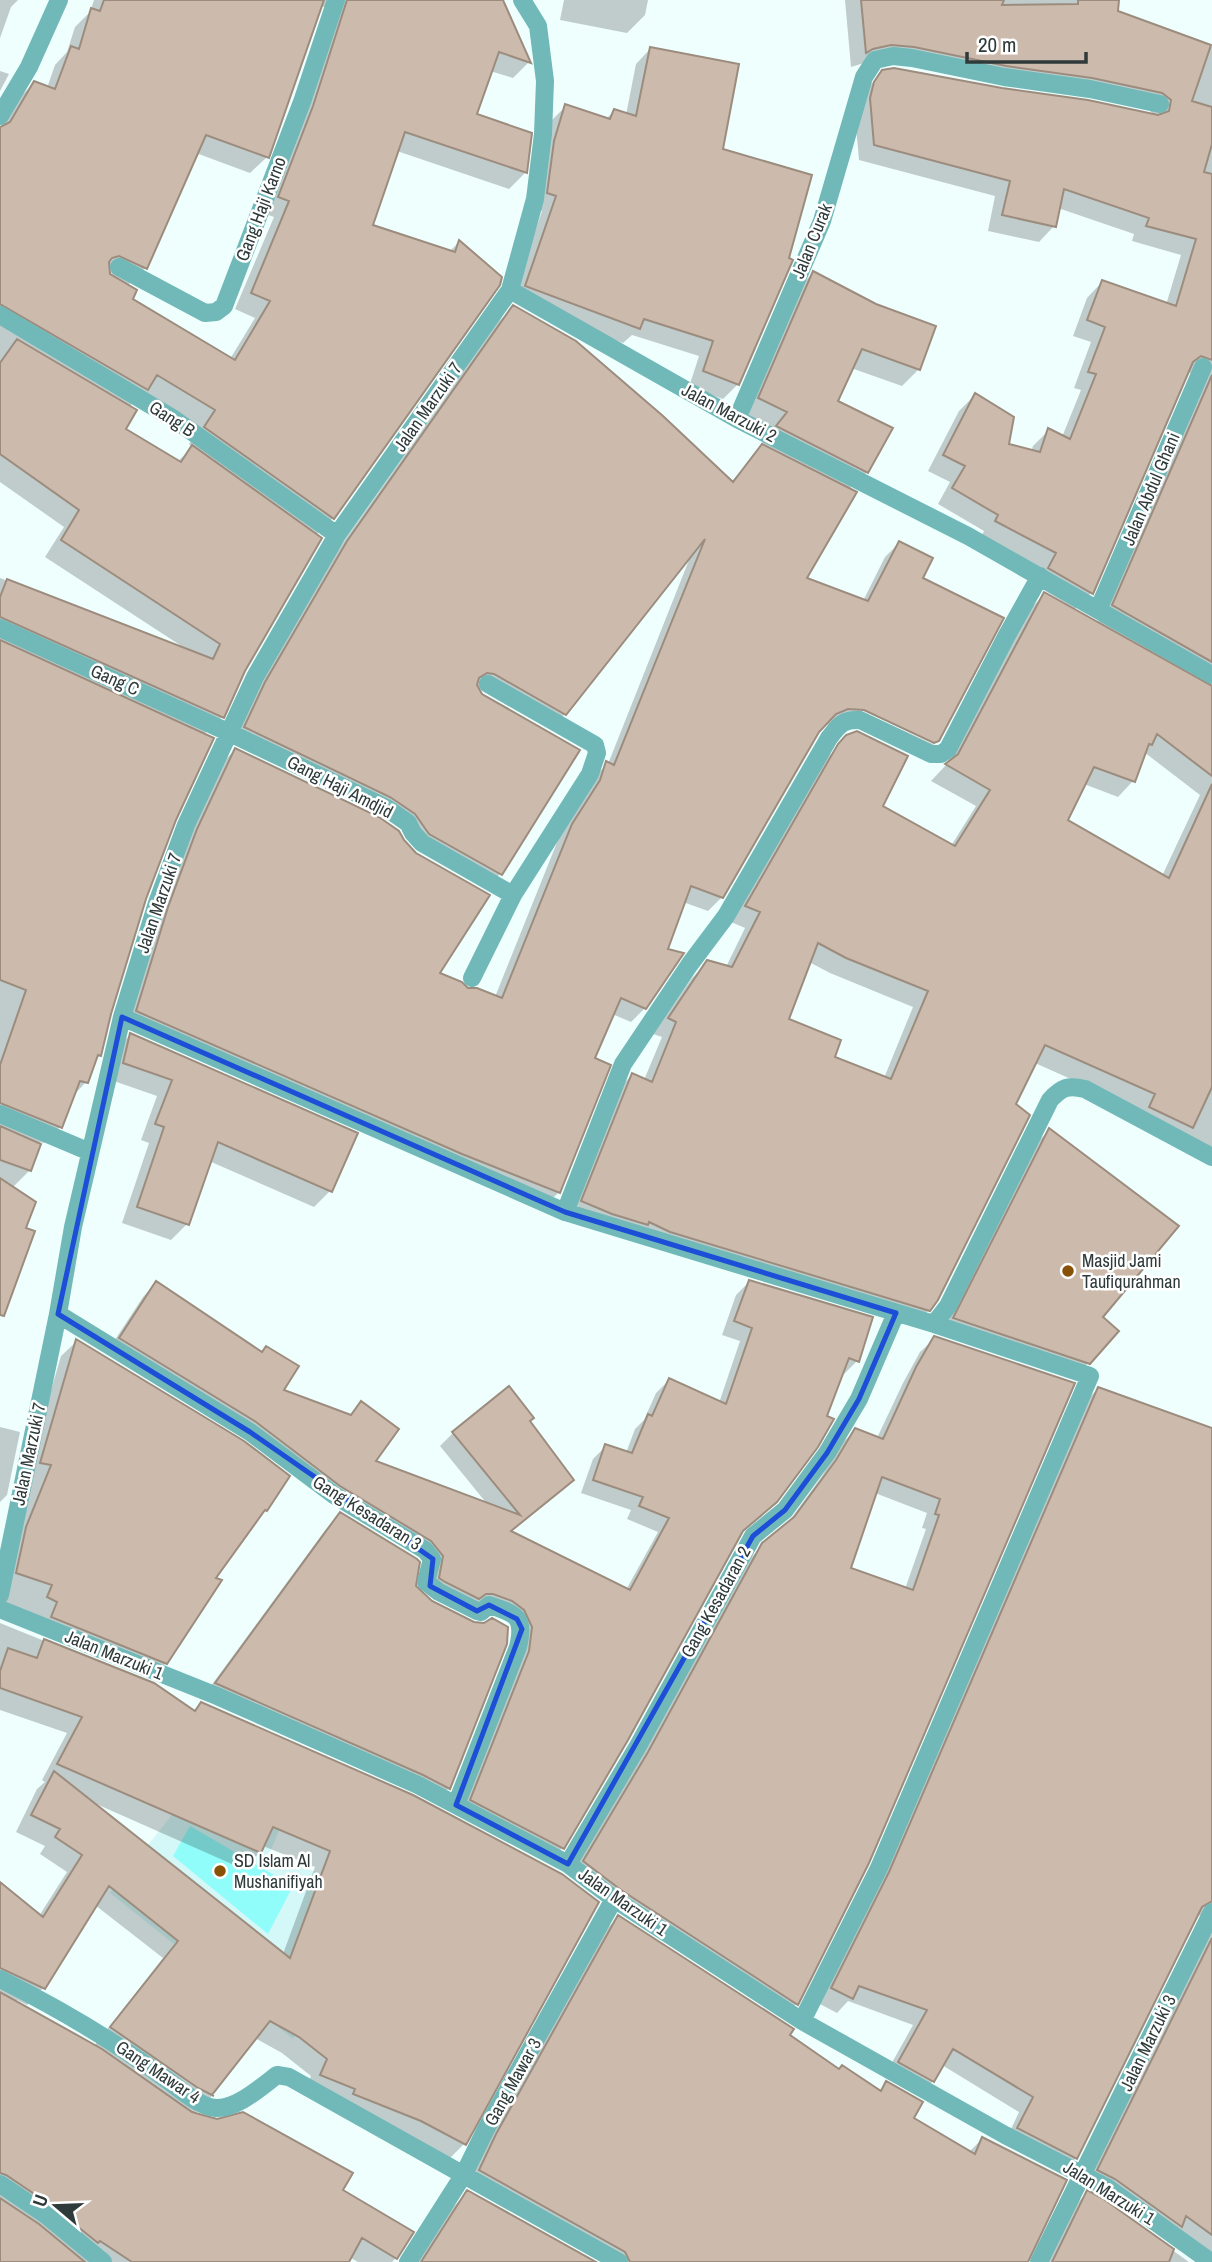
<svg xmlns="http://www.w3.org/2000/svg" width="1212" height="2262" font-family="'Archivo Narrow',sans-serif">
<style>
.built{fill:#d3f8f7}
.green{fill:#91fdfb}
.shadow{fill:#0003;fill-rule:evenodd}
.building{fill:#ccbbac;stroke:#9c8c7e;stroke-width:2;fill-rule:evenodd}
.lines{fill:none;stroke-linecap:round;stroke-linejoin:round}
.minor{stroke:#70b9b8;stroke-width:18}
.marked{fill:none;stroke:#1d4ed8;stroke-width:5;stroke-linejoin:round}
.poi-dot{fill:#895105;stroke:#fff;stroke-width:2.5}
.labels{text-anchor:middle;stroke-width:5;stroke-linejoin:round;paint-order:stroke}
.street-label{font-size:18px;fill:#2f3a3a;stroke:#fff}
.poi-label{font-size:18px;fill:#2f3a3a;stroke:#fff;text-anchor:start}
</style>
<rect width="100%" height="100%" fill="#effffe"/>
<path class="built" d="M311,1753L269,1855L354,1886L324,1987L293,2039L110,1893L187,1796Z"/>
<path class="green" d="M190,1826L293,1886L268,1934L173,1856Z"/>
<path class="shadow" d="M0,0H18L11,7L0,38Z
M94,0H501L529,62L513,78L490,71L475,116L530,134L525,173L509,189L397,151L370,226L449,252L459,242L500,277L333,518L315,536L244,671L222,717L203,735L145,898L109,1013L100,1055L94,1060L86,1082L72,1097L60,1127L44,1143L40,1142L30,1170L12,1188L24,1229L0,1315V578L183,647L45,557L64,527L0,482V129L17,100L34,83L47,88L55,65L67,52L75,27L90,12ZM320,6L328,8L263,213L274,217L235,309L255,318L230,359L131,300L127,286L145,268L196,153L250,173L267,157ZM143,393L200,427L189,444L193,447L177,462L123,429L129,407Z
M564,0H648L645,15L627,33L560,20Z
M845,0H1117L1116,12L1212,47V1161L1140,1110L1035,1063L1014,1105L929,1310L913,1326L567,1217L616,1091L632,1075L644,1080L662,1037L653,1034L692,978L708,962L726,967L745,928L731,922L823,762L849,735L881,807L951,846L976,806L931,781L946,765L1029,610L1044,595L1064,606L1065,603L1034,584L981,537L984,531L938,504L950,482L928,471L959,411L975,395L1006,445L1031,452L1033,446L1049,430L1062,437L1081,390L1074,388L1091,342L1073,336L1087,298L1102,282L1166,305L1181,255L1132,241L1134,234L1058,208L1054,226L1039,242L988,231L995,196L859,160L855,115L867,88L883,72L1155,116L1147,108L1076,93L874,60L851,67ZM1187,372L1196,375L1199,388L1097,624L1073,611L1091,593ZM1144,752L1200,795L1162,876L1066,821L1084,784L1118,797L1133,781ZM809,962L830,973L913,1007L884,1078L833,1058L786,1020Z
M651,48L721,150L738,384L723,399L689,387L699,356L632,335L623,343L511,301L542,211L533,208L551,121L566,106L606,119L614,111L626,115L636,64Z
M0,71L9,74L0,91Z
M813,273L919,369L902,386L851,368L836,401L867,472L848,490L804,579L863,601L885,557L899,543L920,578L938,740L923,755L846,722L826,725L822,728L722,897L708,911L683,902L645,1008L631,1022L612,1014L593,1059L559,1192L545,1206L123,1025L154,922L221,764L235,750L438,974L467,990L495,997L558,840L593,777L608,764L691,555L565,714L550,728L475,686L481,695L578,750L500,874L486,889L376,811L231,742L251,698L333,557L499,321L514,307L731,482L764,445L761,444L771,430L742,416L796,290ZM853,703L933,741V744L852,707Z
M130,1035L330,1191L314,1207L209,1161L187,1224L171,1240L122,1223L149,1143L141,1140L157,1096L108,1079L114,1051Z
M1049,1131L1100,1317L1088,1363L1079,1372L945,1327L1040,1139Z
M749,1282L857,1361L844,1374L842,1373L739,1534L562,1848L549,1861L458,1813L516,1666L512,1623L498,1614L432,1595L431,1570L418,1553L243,1435L107,1352L143,1297L156,1283L281,1391L349,1416L361,1403L374,1462L488,1505L440,1446L453,1433L528,1422L571,1480L509,1532L626,1590L658,1532L627,1519L631,1510L581,1493L593,1459L606,1446L626,1453L635,1429L644,1420L656,1393L669,1380L719,1403L740,1341L722,1335L736,1295Z
M935,1338L1072,1384L796,2004L782,2018L570,1876L748,1560L785,1527L822,1476L841,1444L856,1430L877,1438L903,1383L920,1352ZM875,1493L927,1513L922,1528L926,1529L905,1589L849,1569Z
M77,1341L266,1510L253,1523L213,1578L166,1663L150,1678L0,1618L34,1449L61,1356Z
M1098,1389L1212,1430V2262H1196L1100,2193L1084,2185L1203,1916L1196,1915L1076,2158L1061,2173L1004,2144L1019,2112L942,2065L933,2081L918,2096L884,2077L913,2025L848,2001L837,2013L818,2003L1083,1403Z
M0,1427L20,1432L7,1495L0,1502Z
M341,1514L414,1587L449,1788L434,1803L407,1789L202,1698L326,1529Z
M0,1623L153,1685L193,1713L202,1704L412,1797L464,2144L448,2160L305,2091L311,2076L282,2053L255,2038L211,2097L194,2114L341,2191L396,2258L392,2262H358L351,2258L347,2262H0V1884L39,1916L67,1872L40,1854L45,1846L16,1832L37,1789L45,1782L42,1780L67,1733L0,1710ZM94,1803L243,1869L260,1852L263,1846L315,1867L283,1954ZM95,1905L163,1958L94,2046L15,2003L17,2000L27,2005L43,1988Z
M618,1917L839,2070L879,2091L887,2084L912,2119L969,2152L982,2139L1026,2262H602L465,2185L604,1932Z
M468,2192L592,2262H417L453,2207Z
M1088,2192L1101,2199L1189,2262H1046L1073,2207Z"/>
<path class="building" d="M104,0H324L269,158L206,135L147,269L119,256L112,258L109,262L110,274L137,290L133,299L235,360L270,301L251,293L289,201L278,197L313,106L347,0H503L531,63L499,52L477,114L532,133L527,173L405,132L373,225L455,252L459,240L502,277L500,285L334,519L204,427L215,410L157,375L148,390L0,304V127L10,122L34,81L55,89L71,46L79,49L91,8L100,11Z
M861,0H1004L1002,5L1078,4V0H1119L1118,11L1211,45L1192,101L1212,107V144L1204,172L1212,174V360L1201,356L1193,362L1093,594L1048,568L1056,553L995,521L998,515L952,488L965,466L943,455L975,393L1014,417L1009,444L1040,452L1048,428L1070,439L1096,374L1088,372L1105,327L1087,320L1102,280L1176,306L1196,239L1146,226L1149,218L1064,189L1056,227L1002,215L1010,181L874,145L870,98L874,82L882,70L894,68L1002,88L1088,100L1158,115L1169,111L1171,100L1162,93L1092,78L1006,66L914,47L891,45L873,49L866,53Z
M650,47L739,64L723,149L812,175L789,258L793,260L739,385L703,371L713,341L644,319L640,329L525,286L556,196L547,193L554,141L565,104L610,119L614,109L636,116Z
M813,271L876,304L936,326L920,370L862,349L838,401L893,428L868,473L776,426L787,412L758,398Z
M513,305L576,341L663,416L733,482L762,444L857,492L807,578L868,601L899,541L933,558L923,578L1004,618L939,741L934,743L864,710L848,709L836,714L819,732L723,898L691,886L668,949L684,953L646,1009L621,998L595,1058L611,1065L560,1193L462,1154L136,1011L168,907L197,829L235,748L379,817L399,831L404,840L416,853L490,895L440,973L462,982L468,988H477L502,998L572,824L600,780L606,761L614,765L705,539L566,715L494,674L487,673L479,678L477,685L482,694L580,750L502,875L429,834L415,814L390,797L244,727L265,682L347,541Z
M17,339L137,410L126,429L181,462L192,445L322,538L245,671L224,718L0,617V597L7,579L213,659L220,644L61,540L79,510L0,454V363Z
M1212,375V662L1112,605Z
M1044,592L1212,686V776L1157,734L1152,745L1149,744L1135,782L1094,767L1068,820L1169,878L1212,784V1087L1193,1128L1149,1107L1155,1094L1045,1045L1016,1104L1030,1115L938,1300L930,1311L670,1232L649,1222L648,1225L612,1214L581,1201L632,1073L652,1082L676,1022L668,1018L707,960L732,967L760,912L745,906L838,744L846,735L857,731L908,756L883,806L955,846L990,790L945,764L958,754ZM818,943L846,958L928,991L891,1079L835,1057L841,1040L789,1019Z
M0,640L214,738L176,820L146,899L111,1014L101,1056L98,1055L88,1083L80,1081L62,1128L0,1103V1065L26,990L0,980Z
M130,1033L358,1133L332,1192L218,1142L189,1225L137,1207L164,1127L155,1124L172,1080L123,1063Z
M0,1126L41,1144L31,1171L0,1160Z
M1049,1128L1179,1226L1103,1317L1119,1331L1090,1364L953,1318Z
M0,1178L36,1202L26,1228L35,1231L4,1316L0,1315Z
M749,1280L873,1317L859,1362L849,1358L827,1416L834,1419L818,1447L777,1502L743,1531L628,1740L564,1849L470,1800L529,1651L532,1627L524,1610L512,1601L493,1594H486L479,1599L445,1582L439,1578L443,1556L431,1541L340,1486L256,1422L119,1338L156,1281L262,1352L266,1346L299,1366L284,1390L351,1415L361,1401L399,1429L376,1461L520,1515L452,1432L509,1386L534,1418L530,1421L574,1480L511,1531L630,1590L669,1518L639,1506L643,1497L593,1480L605,1444L632,1453L648,1414L652,1416L669,1378L726,1404L752,1328L734,1321Z
M934,1336L1075,1383L869,1863L798,2005L621,1890L583,1861L648,1752L762,1543L794,1517L836,1460L855,1428L883,1439L916,1367ZM882,1477L940,1499L935,1514L939,1515L913,1590L851,1568Z
M76,1339L244,1441L290,1476L267,1511L265,1510L216,1578L222,1580L167,1664L51,1617L57,1602L47,1597L52,1585L16,1573L26,1527L51,1465L40,1463Z
M1098,1387L1212,1428V1901L1202,1907L1077,2159L1017,2128L1033,2097L953,2049L934,2082L898,2062L927,2010L859,1986L853,1999L831,1988L889,1872Z
M340,1512L417,1559L420,1562L416,1586L432,1601L474,1622L484,1623L492,1618L508,1627L507,1644L450,1789L423,1775L215,1683Z
M44,1639L154,1683L195,1711L201,1702L413,1795L562,1874L599,1902L466,2145L421,2121L353,2094L355,2089L320,2075L327,2059L299,2037L270,2021L212,2095L214,2096L198,2088L110,2027L178,1941L109,1886L45,1989L0,1968V1882L43,1917L82,1855L55,1837L60,1829L31,1815L54,1771L290,1958L330,1851L273,1827L261,1853L57,1764L82,1717L0,1688V1671L8,1648L37,1658Z
M618,1915L794,2029L790,2035L839,2069L842,2065L881,2091L886,2081L923,2102L914,2118L975,2154L982,2137L1067,2180L1028,2262H630L625,2252L479,2170L496,2134Z
M1212,1938V2235L1186,2216L1182,2227L1115,2179L1097,2170Z
M0,1992L102,2049L192,2112L217,2119L243,2112L353,2173L343,2190L414,2232L397,2259L362,2238L349,2262H132L100,2241L98,2243L52,2206L6,2175L0,2173Z
M467,2190L596,2262H421Z
M1087,2190L1102,2198L1174,2249L1169,2262H1052Z
M0,2198L39,2224L85,2262H0Z"/>
<g class="lines">
<path class="minor" d="M522,0L538,26L545,81L543,134L535,199L510,290L737,419L968,536L1212,675
M0,116L29,67L59,0
M119,267L205,313L216,312L224,306L302,102L336,0
M0,315L174,419L337,535
M737,419L822,221L864,77L875,60L893,56L912,58L1004,77L1090,89L1160,104
M1098,610L1203,367
M0,628L230,733L385,807L408,823L413,833L422,843L513,895
M472,978L513,895L590,774L597,753L595,745L488,684
M122,1017L565,1212L934,1324L1090,1376L879,1868L802,2021
M0,1114L90,1152
M565,1212L623,1064L690,964L726,916L829,738C839,725 843,719 860,720L931,754H941L948,749L1006,637L1040,576
M58,1314L250,1432L334,1495L425,1550L432,1559L426,1582L439,1592L477,1611L481,1612L489,1605C517,1614 525,1617 518,1647L456,1805
M934,1324L948,1306L1050,1100C1062,1087 1068,1085 1085,1089L1212,1157
M0,1595L58,1314L73,1227L122,1017L157,903L186,825L255,677L337,535L510,290
M0,1609L217,1696L418,1785L568,1864L614,1899L802,2021L1005,2135L1108,2188L1211,2262
M568,1864L638,1746L753,1536L785,1510L827,1453L859,1399L896,1313
M0,1979C60,2009 116,2042 170,2082C182,2091 200,2107 216,2108C237,2109 261,2087 277,2075L289,2077L619,2262
M0,2184L46,2215L103,2262
M408,2262L464,2174L486,2129L614,1899
M1039,2262L1212,1912"/>
</g>
<path class="marked" d="M122,1017L565,1212L896,1313L859,1399L827,1453L785,1510L753,1536L568,1864L456,1805L522,1629L517,1619L489,1605L477,1611L430,1586L433,1559L250,1432L58,1314Z"/>
<g class="poi-dot">
<circle cx="1068" cy="1271" r="7"/>
<circle cx="220" cy="1871" r="7"/>
</g>
<g class="labels">
<g class="street-label">
<text transform="translate(261 209) rotate(-69)" y="6">Gang Haji Karno</text>
<text transform="translate(812 241) rotate(-68)" y="6">Jalan Curak</text>
<text transform="translate(428 407) rotate(-55)" y="6">Jalan Marzuki 7</text>
<text transform="translate(729 413) rotate(28)" y="6">Jalan Marzuki 2</text>
<text transform="translate(172 419) rotate(33)" y="6">Gang B</text>
<text transform="translate(1151 489) rotate(-67)" y="6">Jalan Abdul Ghani</text>
<text transform="translate(115 680) rotate(24)" y="6">Gang C</text>
<text transform="translate(340 787) rotate(27)" y="6">Gang Haji Amdjid</text>
<text transform="translate(159 903) rotate(-71)" y="6">Jalan Marzuki 7</text>
<text transform="translate(29 1454) rotate(-78)" y="6">Jalan Marzuki 7</text>
<text transform="translate(367 1513) rotate(32)" y="6">Gang Kesadaran 3</text>
<text transform="translate(716 1602) rotate(-61)" y="6">Gang Kesadaran 2</text>
<text transform="translate(114 1655) rotate(22)" y="6">Jalan Marzuki 1</text>
<text transform="translate(623 1902) rotate(35)" y="6">Jalan Marzuki 1</text>
<text transform="translate(1148 2043) rotate(-64)" y="6">Jalan Marzuki 3</text>
<text transform="translate(158 2072) rotate(34)" y="6">Gang Mawar 4</text>
<text transform="translate(513 2082) rotate(-61)" y="6">Gang Mawar 3</text>
<text transform="translate(1109 2193) rotate(32)" y="6">Jalan Marzuki 1</text>
</g>
<g class="poi-label">
<text x="1082" y="1267">Masjid Jami<tspan x="1082" dy="21">Taufiqurahman</tspan></text>
<text x="234" y="1867">SD Islam Al<tspan x="234" dy="21">Mushanifiyah</tspan></text>
</g>
</g>
<g transform="translate(56 2206) rotate(289)" stroke="#ffffff" stroke-width="5" paint-order="stroke">
<path d="M0-5L12 26L0 18L-12 26Z" fill="#2f3a3a"/>
<text y="-10" font-size="19" font-weight="bold" text-anchor="middle" fill="#2f3a3a">U</text>
</g>
<path d="M967 52v10h119v-10" fill="none" stroke="#2f3a3a" stroke-width="3.5"/>
<text x="978" y="52" font-size="21" fill="#2f3a3a" stroke="#ffffff" stroke-width="5" paint-order="stroke">20 m</text>
</svg>
